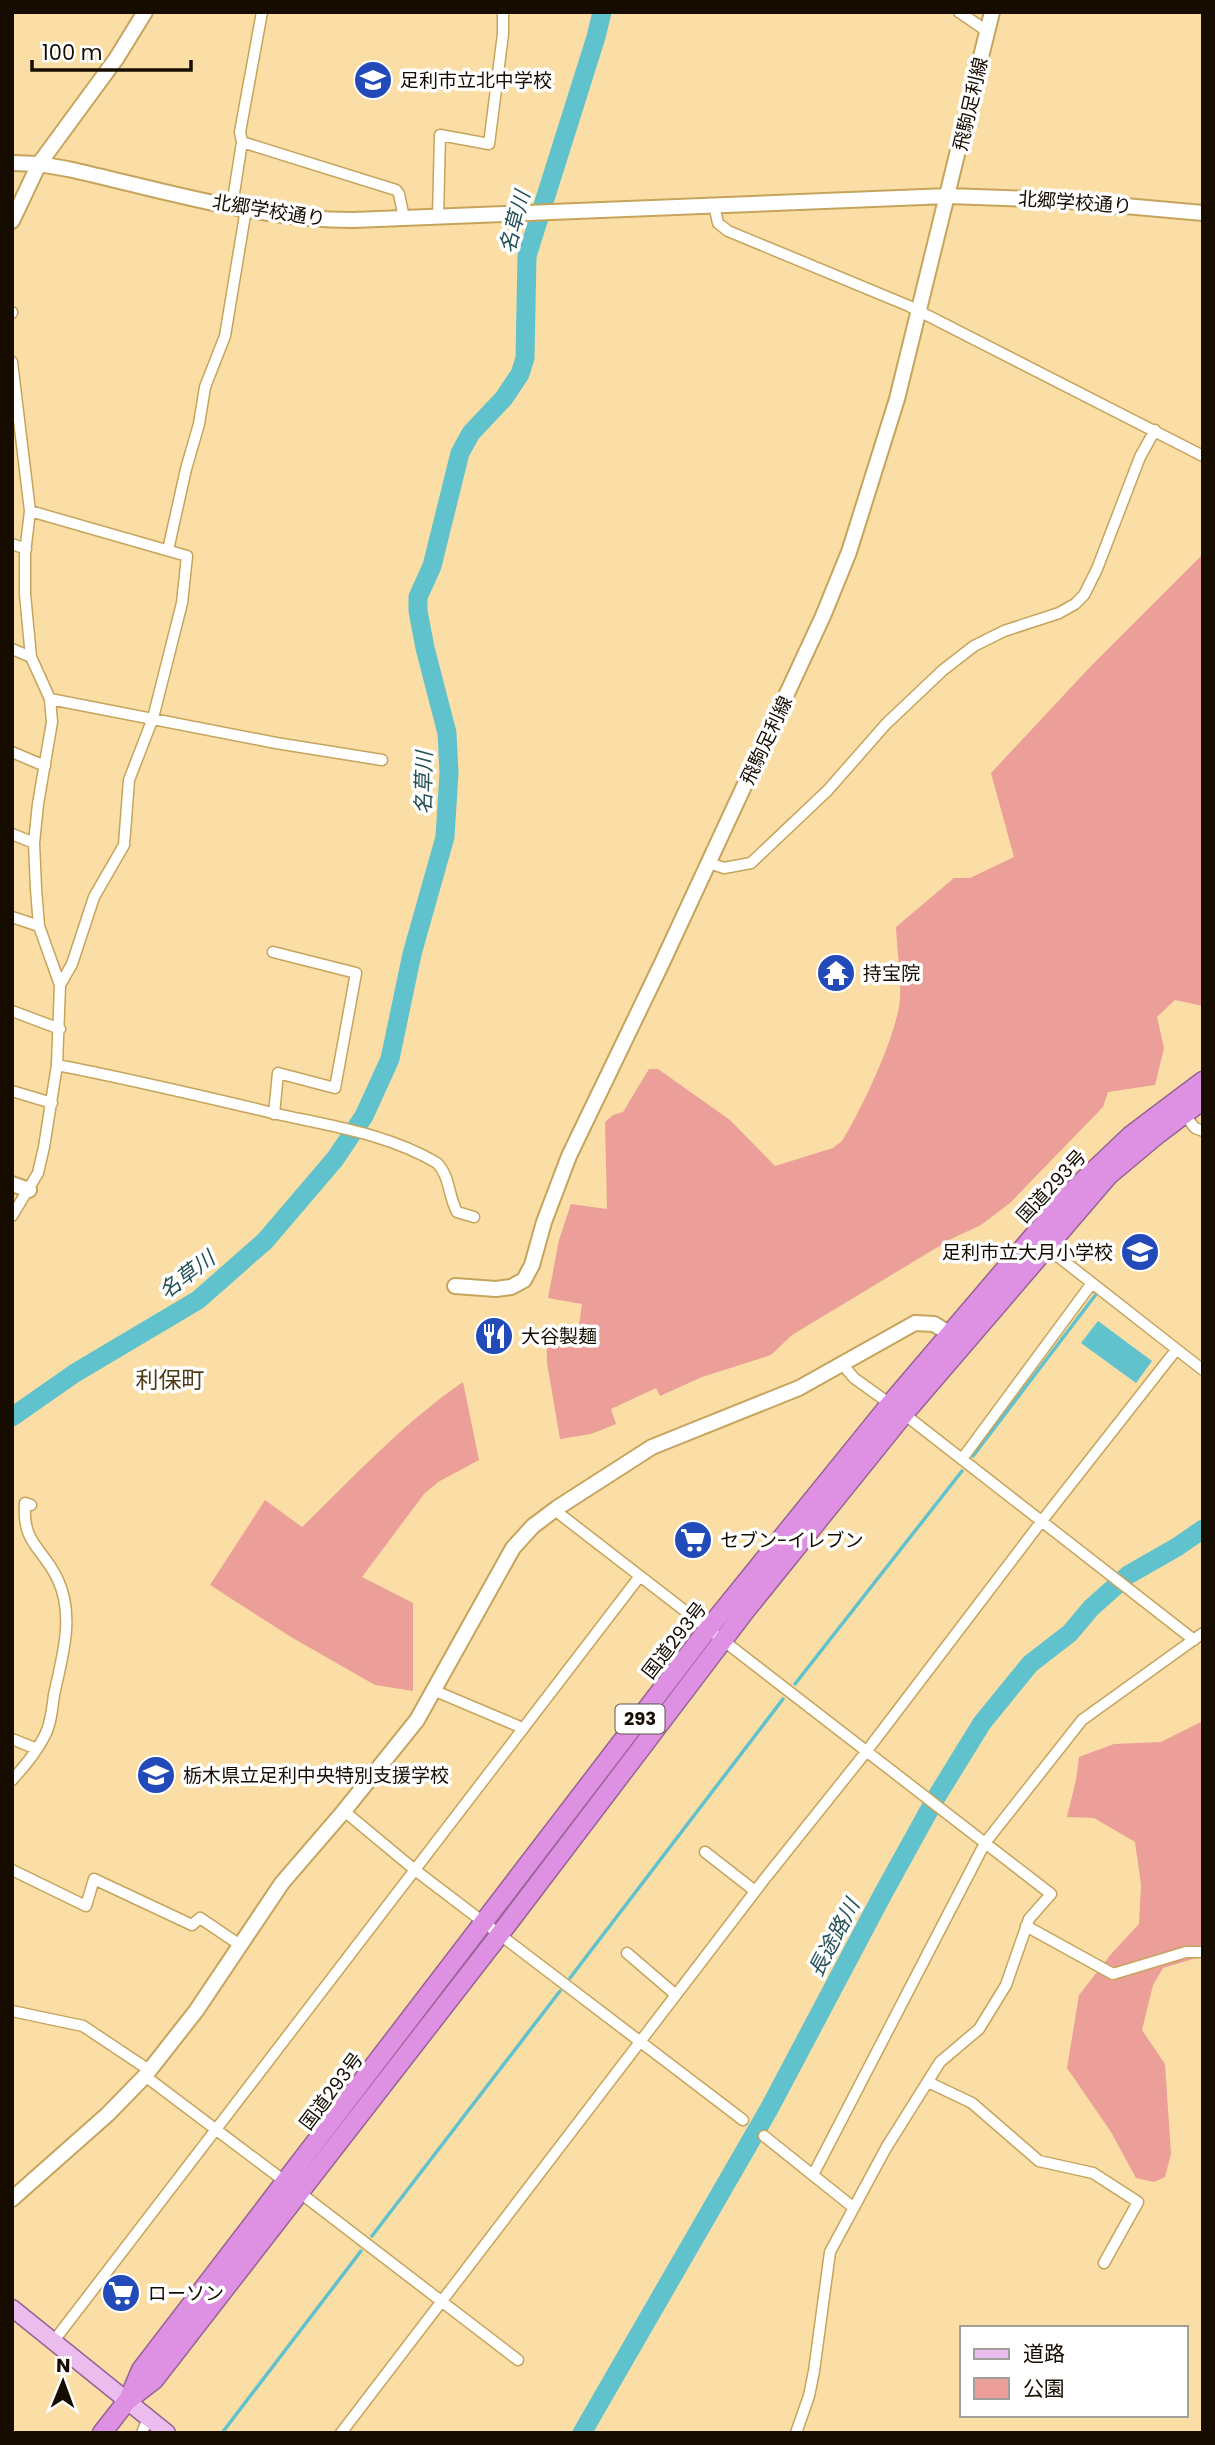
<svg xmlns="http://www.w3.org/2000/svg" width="1215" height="2445" font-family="Poppins,'Noto Sans JP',sans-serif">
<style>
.green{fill:#eb9f98}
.water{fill:#60c2cd}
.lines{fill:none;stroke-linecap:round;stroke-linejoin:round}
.stream{stroke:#60c2cd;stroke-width:3.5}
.river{stroke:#60c2cd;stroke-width:19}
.street-casing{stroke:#c6a45c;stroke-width:13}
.secondary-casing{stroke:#c6a45c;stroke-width:18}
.primary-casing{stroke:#986294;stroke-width:19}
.highway-casing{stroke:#986294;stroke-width:21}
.street{stroke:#fff;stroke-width:10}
.secondary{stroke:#fff;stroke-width:14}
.primary{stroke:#ebbdee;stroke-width:16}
.highway{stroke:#de91e3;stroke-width:18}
.labels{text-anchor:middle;stroke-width:7;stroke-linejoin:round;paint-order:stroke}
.shield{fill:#fff;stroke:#5c554c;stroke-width:2}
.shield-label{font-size:18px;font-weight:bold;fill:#160c00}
.poi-label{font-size:19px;fill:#160c00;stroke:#fff;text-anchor:start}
.street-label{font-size:19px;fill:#160c00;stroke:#fff}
.water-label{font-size:21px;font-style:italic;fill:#255156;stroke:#fff}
.quarter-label{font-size:23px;fill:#4d3c15;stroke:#fff}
</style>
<rect width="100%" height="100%" fill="#fadea5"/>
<path class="green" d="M1203,554V1006L1175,1000L1157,1017L1164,1048L1155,1085L1108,1092L1103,1107L1010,1203L981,1225L951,1239L792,1335L771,1355L702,1377L660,1396L656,1388L611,1409L616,1424L591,1434L560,1439L547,1363L546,1326H579L582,1304L548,1298L559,1240L571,1204L607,1209L605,1122L613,1115L623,1112L649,1069H658L730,1120L775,1166L833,1148L842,1141C861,1111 899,1031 900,997C901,974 897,950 896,927L954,878H970L1014,857L991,773L1091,666Z
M463,1382L479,1460L438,1482L424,1494L362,1577L413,1603V1691L375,1685L291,1637L210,1585L265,1500L302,1527C354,1477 403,1423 463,1382Z
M1203,1721V1956L1163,1968L1153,1985L1142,2030L1165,2064L1171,2154L1165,2177L1154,2182L1136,2178L1111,2132L1067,2068L1079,1995L1112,1953L1139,1924L1141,1885L1135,1842L1094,1818L1067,1817L1076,1780L1079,1757L1114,1744L1161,1742Z"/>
<path class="water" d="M1098,1321L1152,1361L1136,1383L1081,1343Z"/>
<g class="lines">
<path class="stream" d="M973,1456L1097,1293
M795,1684L962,1471
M570,1978L783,1699
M372,2236L560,1991
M222,2433L361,2251"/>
<path class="river" d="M12,1417L75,1373L198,1300L265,1241L335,1159L364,1116L390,1059L412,954L445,837L449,773L447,733L425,648L418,611V597L432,566L460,453L471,433L504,398L520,374L525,358L527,256L596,37L602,12
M582,2433L769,2109L884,1892L937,1796L982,1723L1030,1664L1070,1633L1091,1608L1110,1591L1128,1575L1177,1547L1203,1529"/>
<defs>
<path id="street" d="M959,12L987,31
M242,142L396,190L399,194L404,218
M714,205L718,223L728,231L909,306L1203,456
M232,206L242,142L240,132L262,12
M438,217L440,135L489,144L503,34V12
M12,312V313
M12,362L30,511L25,553V594L31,657L50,699L52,722L38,804L34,843L36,889L39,926L60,985L57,1065L44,1147L38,1173L12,1216
M30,511L187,556L182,603L153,718L129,780L124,845L94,897L72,964L60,985
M12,544L26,549
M168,550L186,469L199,424L205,387L225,336L246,209
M12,649L31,657
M50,699L276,743L382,760
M12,752L45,766
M12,834L34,843
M709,863L724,868L751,863L828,790L886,724L943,670L974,646L1004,631L1059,613L1075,604L1084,595L1097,569L1140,457L1155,430
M12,917L39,926
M273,952L356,973L335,1088L278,1073L274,1114
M12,1011L60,1029
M57,1065C130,1079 201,1096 273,1113C329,1126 386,1133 437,1163C450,1176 448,1195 457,1212L474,1217
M12,1091L52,1103
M1183,1113L1195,1128L1203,1131
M1046,1247L1203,1370
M843,1365L854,1378L904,1414L1194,1640
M962,1459L1092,1283
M557,1508L561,1515L1051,1894L1029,1919L1006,1985L979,2029L940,2062L886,2148L830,2252L814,2371L809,2396L796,2433
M433,1690L518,1726L522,1730
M12,1739L37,1749
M12,1780C24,1767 36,1753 44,1737C51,1725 52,1709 54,1695C62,1657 75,1617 58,1580C43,1547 22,1545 25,1503L31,1505
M344,1811L415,1870L743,2120
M705,1852L755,1891
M12,1870L86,1906L94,1879L192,1925L200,1918L240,1945
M1026,1926L1113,1974L1186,1952H1203
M627,1953L676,1995
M12,2011L83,2026L149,2070
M145,2076L287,2183
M928,2082L972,2103L1039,2161L1093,2173L1138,2202L1104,2263
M764,2136L854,2208
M813,2175L985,1843L1082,1720L1203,1633
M299,2192L518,2360
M53,2342L640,1576
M142,2433L148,2418
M341,2433L763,1881L866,1752L1041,1522L1176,1350"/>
<path id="secondary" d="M12,163L39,164L68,169C162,190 257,220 353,220L948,196L1058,200L1203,213
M12,221L39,164L116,59L145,12
M12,1184L29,1190
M455,1286L496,1289L511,1287L524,1280L532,1265L544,1222L569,1156L662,963L823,616L849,552L897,399L992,12
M12,2199L108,2114L145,2076L196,2011L282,1883L344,1811L417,1720L513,1548L533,1526L557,1508L652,1447L799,1388L915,1323L934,1324L950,1334"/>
<path id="primary" d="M12,2308L167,2433"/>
<path id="highway" d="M129,2398L141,2370L708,1629L890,1404L1070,1193L1130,1136L1203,1081
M102,2433L127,2401L154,2380L500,1934L746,1610L904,1414L1109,1175L1158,1134L1203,1100"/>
</defs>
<use href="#street" class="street-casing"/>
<use href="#secondary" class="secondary-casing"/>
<use href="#primary" class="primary-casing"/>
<use href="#highway" class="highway-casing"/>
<use href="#street" class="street"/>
<use href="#secondary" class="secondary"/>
<use href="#primary" class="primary"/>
<use href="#highway" class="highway"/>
</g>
<defs>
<symbol id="school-disc" viewBox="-11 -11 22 22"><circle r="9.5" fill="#224ab9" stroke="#fff"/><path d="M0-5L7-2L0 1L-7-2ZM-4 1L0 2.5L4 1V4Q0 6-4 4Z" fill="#fff"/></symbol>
<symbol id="temple-disc" viewBox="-11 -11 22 22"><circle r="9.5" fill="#224ab9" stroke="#fff"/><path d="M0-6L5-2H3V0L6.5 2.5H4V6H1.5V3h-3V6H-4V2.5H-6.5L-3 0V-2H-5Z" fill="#fff"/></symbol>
<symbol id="restaurant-disc" viewBox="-11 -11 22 22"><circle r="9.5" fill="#224ab9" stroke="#fff"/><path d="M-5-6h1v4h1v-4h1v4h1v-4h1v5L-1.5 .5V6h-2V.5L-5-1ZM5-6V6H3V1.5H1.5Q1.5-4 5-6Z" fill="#fff"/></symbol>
<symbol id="supermarket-disc" viewBox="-11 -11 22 22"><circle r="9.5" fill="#224ab9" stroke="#fff"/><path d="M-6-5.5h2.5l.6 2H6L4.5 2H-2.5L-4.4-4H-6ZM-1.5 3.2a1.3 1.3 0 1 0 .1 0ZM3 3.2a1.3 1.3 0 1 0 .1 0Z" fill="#fff"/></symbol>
</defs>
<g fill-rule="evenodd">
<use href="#school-disc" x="351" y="58" width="44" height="44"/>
<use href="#temple-disc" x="814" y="951" width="44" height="44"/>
<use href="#school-disc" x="1118" y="1230" width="44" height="44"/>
<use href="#restaurant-disc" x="472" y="1314" width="44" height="44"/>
<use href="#supermarket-disc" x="671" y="1518" width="44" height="44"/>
<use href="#school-disc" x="134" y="1753" width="44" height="44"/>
<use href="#supermarket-disc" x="99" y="2271" width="44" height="44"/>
</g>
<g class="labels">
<rect class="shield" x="615.5" y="1704.5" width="49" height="29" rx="5"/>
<g class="shield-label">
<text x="640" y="1725">293</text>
</g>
<g class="poi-label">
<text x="400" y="87">足利市立北中学校</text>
<text x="863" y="980">持宝院</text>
<text x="1113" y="1259" text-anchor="end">足利市立大月小学校</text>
<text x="521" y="1343">大谷製麺</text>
<text x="720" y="1547">セブン-イレブン</text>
<text x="183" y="1782">栃木県立足利中央特別支援学校</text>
<text x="148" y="2300">ローソン</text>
</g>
<g class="street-label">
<text transform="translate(970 104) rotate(-77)" y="7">飛駒足利線</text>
<text transform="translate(1075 202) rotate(4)" y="7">北郷学校通り</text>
<text transform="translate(269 210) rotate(9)" y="7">北郷学校通り</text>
<text transform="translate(766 740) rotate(-65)" y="7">飛駒足利線</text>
<text transform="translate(1051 1186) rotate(-47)" y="7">国道293号</text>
<text transform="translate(674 1640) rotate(-52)" y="7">国道293号</text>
<text transform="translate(331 2091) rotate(-53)" y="7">国道293号</text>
</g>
<g class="water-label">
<text transform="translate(515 222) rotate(-75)" y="7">名草川</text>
<text transform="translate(424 783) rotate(-89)" y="7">名草川</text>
<text transform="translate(187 1275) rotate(-37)" y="7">名草川</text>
<text transform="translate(834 1938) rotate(-62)" y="7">長途路川</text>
</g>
<g class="quarter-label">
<text x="170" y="1388">利保町</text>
</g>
</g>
<rect width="1215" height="2445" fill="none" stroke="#160c00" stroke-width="28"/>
<rect x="960" y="2326" width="228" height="91" fill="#ffffff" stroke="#a29e99" stroke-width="2"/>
<rect x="974" y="2349" width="35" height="10" fill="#ebbdee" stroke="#a29e99" stroke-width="2"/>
<text x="1023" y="2361" font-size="21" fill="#160c00">道路</text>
<rect x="974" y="2378" width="35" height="21" fill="#eb9f98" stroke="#a29e99" stroke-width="2"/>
<text x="1023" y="2396" font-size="21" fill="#160c00">公園</text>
<g transform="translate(63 2382) rotate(1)" stroke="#ffffff" stroke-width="5" paint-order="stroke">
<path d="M0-5L12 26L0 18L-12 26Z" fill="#160c00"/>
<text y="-10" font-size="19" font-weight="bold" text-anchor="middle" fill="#160c00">N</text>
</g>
<path d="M32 60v10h159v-10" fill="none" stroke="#160c00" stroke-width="3.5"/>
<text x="42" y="60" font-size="21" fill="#160c00" stroke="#ffffff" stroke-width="5" paint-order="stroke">100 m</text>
</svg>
